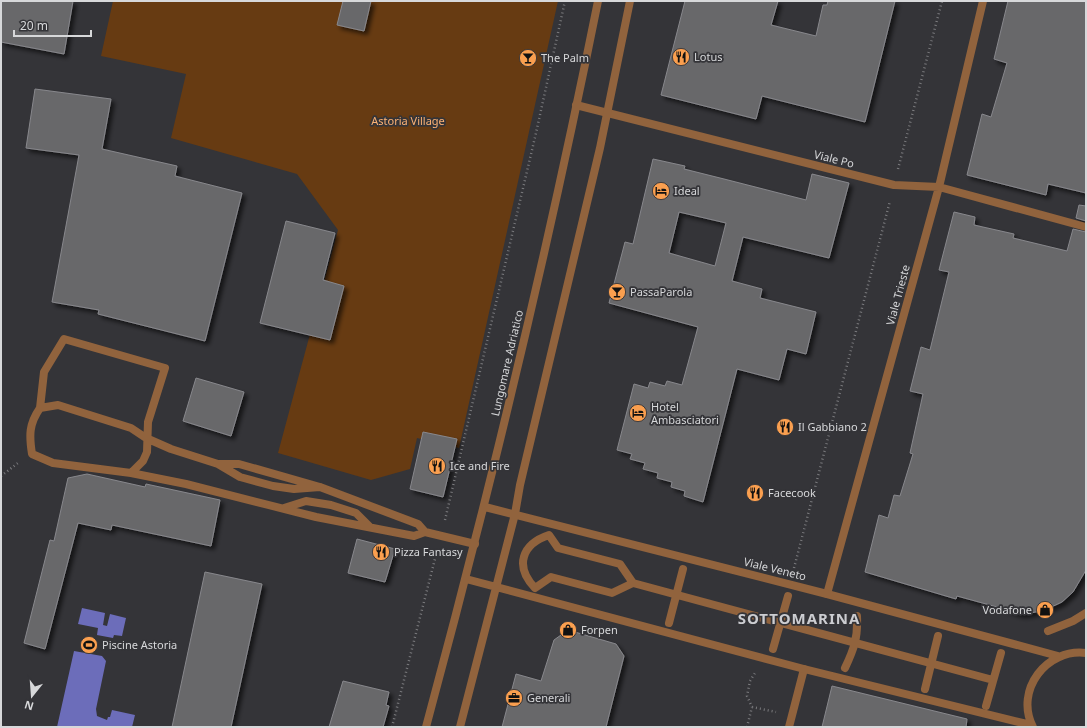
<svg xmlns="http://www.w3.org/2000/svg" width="1087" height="728" font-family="'Noto Sans',sans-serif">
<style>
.green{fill:#673b12}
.water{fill:#6c6dba}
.building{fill:#67676b;stroke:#88888c;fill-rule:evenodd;filter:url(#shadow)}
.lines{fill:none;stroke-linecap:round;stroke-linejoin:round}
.path{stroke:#7a7a7d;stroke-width:2.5;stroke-dasharray:1 3;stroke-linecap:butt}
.service{stroke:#91633d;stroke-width:8}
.pedestrian{stroke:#91633d;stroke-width:8}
.minor{stroke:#91633d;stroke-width:8}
.tertiary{stroke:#91633d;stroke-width:8}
.labels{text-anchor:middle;stroke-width:3.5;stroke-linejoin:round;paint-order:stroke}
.poi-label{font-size:11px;fill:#d7d8da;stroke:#343438;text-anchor:start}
.park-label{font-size:11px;fill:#fdb274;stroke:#343438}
.street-label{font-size:11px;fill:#d7d8da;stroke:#343438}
.district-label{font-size:15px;font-weight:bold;letter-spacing:1px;fill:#cccdd1;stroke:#343438}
</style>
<defs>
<filter id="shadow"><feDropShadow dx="3.5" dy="3.5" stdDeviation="2" flood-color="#0009"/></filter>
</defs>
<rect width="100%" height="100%" fill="#343438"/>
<path class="green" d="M113,1H558L459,448L417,438L410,469L371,480L278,453L338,230L297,174L171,138L186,74L101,56Z"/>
<path class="water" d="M82,608L105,613L103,625L107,626L110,614L126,618L122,636L114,635L113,638L97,635L98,628L78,624Z
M74,651L102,656L106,661L96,709L97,716L107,720L108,717H110L112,710L135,715L132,727H57Z"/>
<path class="building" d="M1,1H73L64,54L1,42Z
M343,1H371L364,31L337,25Z
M685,1H778L771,25L816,36L823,5H827L828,1H895L865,122L762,96L756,119L661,95Z
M1008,1H1086V193L1048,184L1046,195L967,175L982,114L991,117L1007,63L994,59Z
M35,89L111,99L102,149L177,166L175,176L242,193L205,341L98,314L99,310L52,302L79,155L26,148Z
M653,159L685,166L684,169L724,179L806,200L812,174L849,183L829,258L743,237L732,281L762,289L760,298L816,312L806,354L787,349L779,380L737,369L703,502L684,496L685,491L671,487L672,482L657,478L658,473L643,469L645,463L630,459L632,454L617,450L634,384L648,388L650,382L665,386L667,381L682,385L698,327L609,303L625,242L633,244ZM679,212L726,223L715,266L669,253Z
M1079,205L1086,206V221L1076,218Z
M954,212L975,217L974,225L1014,234L1013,238L1067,251L1073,229L1086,232V570L1073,592L1062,602L1045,610L1026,614H1019L1008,610L957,596L956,599L865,572L879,515L888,518L894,495L900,496L913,454L910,453L923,394L910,391L921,347L930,350L949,272L939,270Z
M286,221L335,233L323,280L344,286L330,340L260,323Z
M196,378L244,392L231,436L183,421Z
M423,432L457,439L443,497L410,489Z
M87,474L145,487L146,484L220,500L211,546L112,525L111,530L78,523L45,649L24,643L50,540L54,541L68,478Z
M357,539L395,549L385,582L348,573Z
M205,572L262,584L231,727H172Z
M568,630L616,644L624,656L606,727H502L516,674L541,681L554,640Z
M343,681L389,692L386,705L389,706L383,727H329Z
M832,686L967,719L966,727H822Z"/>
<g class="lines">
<path class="path" d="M898,169L942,1
M1,476L18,463
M445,520L536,133L565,1
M794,568L890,201
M752,707L776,712
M392,727L437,551
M747,727L752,707L747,696L750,681L755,673"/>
<path class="service" d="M40,408L44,372L64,339L165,368L148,422L147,452L143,461L131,473
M219,464H239L320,487L418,524L425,532L475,544
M320,487L294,489L273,486L240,477L218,464L171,449L146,438L131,428L58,405L40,408C29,424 29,435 32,454L53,463L131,473L186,484L316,517L414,536L425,532
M284,508L306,501L331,505L356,513L370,527"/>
<path class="pedestrian" d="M633,583L612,593L551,577L535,588C514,566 522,544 549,535L558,548L620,564L633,583L993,680
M669,623L683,569
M1048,631L1073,621L1086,613
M773,649L788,596
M845,668C854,649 858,638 857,616
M925,689L938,636
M986,706L1001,653"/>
<path class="minor" d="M576,105L894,185L939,187L1086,227
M827,594L939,187L983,1
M789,727L804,669"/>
<path class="tertiary" d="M485,507L827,594L1058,656
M466,579L804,669L1031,725
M426,727C491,487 549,245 598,1
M460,727L515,514L520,485L600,148L630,1
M1033,727C1014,690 1047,648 1086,653"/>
</g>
<defs>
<symbol id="restaurant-disc" viewBox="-11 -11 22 22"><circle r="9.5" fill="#fa9f4f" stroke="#343438"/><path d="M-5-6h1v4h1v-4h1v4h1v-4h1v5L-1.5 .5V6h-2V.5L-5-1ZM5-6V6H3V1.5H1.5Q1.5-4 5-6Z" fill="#111"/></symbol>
<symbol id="bar-disc" viewBox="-11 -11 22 22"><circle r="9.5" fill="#fa9f4f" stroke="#343438"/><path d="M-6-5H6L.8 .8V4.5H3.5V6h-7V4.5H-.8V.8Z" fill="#111"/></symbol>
<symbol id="hotel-disc" viewBox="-11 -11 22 22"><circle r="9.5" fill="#fa9f4f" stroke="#343438"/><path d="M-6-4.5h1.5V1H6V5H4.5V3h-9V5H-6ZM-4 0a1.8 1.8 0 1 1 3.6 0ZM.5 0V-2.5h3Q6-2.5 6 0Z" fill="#111"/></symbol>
<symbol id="shop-disc" viewBox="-11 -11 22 22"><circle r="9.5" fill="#fa9f4f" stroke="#343438"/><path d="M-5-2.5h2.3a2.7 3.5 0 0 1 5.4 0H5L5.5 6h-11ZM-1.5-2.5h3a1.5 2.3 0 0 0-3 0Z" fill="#111"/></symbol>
<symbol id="stadium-disc" viewBox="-11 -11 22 22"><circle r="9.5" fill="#fa9f4f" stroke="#343438"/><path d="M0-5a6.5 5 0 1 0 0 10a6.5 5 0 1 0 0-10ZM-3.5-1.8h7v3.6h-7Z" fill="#111"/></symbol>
<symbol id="office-disc" viewBox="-11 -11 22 22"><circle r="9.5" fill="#fa9f4f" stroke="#343438"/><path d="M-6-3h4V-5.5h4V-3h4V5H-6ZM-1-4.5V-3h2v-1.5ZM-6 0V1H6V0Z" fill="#111"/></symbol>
</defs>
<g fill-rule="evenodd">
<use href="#restaurant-disc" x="671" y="47" width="20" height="20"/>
<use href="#bar-disc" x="518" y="48" width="20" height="20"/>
<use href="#hotel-disc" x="651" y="181" width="20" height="20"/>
<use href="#bar-disc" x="607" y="282" width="20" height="20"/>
<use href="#hotel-disc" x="628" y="403" width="20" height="20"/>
<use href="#restaurant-disc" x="775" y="417" width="20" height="20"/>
<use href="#restaurant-disc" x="427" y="456" width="20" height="20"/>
<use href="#restaurant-disc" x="745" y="483" width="20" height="20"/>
<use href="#restaurant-disc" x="371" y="542" width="20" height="20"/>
<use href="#shop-disc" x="1035" y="600" width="20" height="20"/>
<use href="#shop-disc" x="558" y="620" width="20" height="20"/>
<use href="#stadium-disc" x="79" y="635" width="20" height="20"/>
<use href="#office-disc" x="504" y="688" width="20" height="20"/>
</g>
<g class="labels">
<g class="poi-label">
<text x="694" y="61">Lotus</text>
<text x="541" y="62">The Palm</text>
<text x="674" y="195">Ideal</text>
<text x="630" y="296">PassaParola</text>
<text x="651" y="411">Hotel<tspan x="651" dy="13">Ambasciatori</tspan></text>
<text x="798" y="431">Il Gabbiano 2</text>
<text x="450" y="470">Ice and Fire</text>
<text x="768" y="497">Facecook</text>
<text x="394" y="556">Pizza Fantasy</text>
<text x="1032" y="614" text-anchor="end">Vodafone</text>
<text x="581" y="634">Forpen</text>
<text x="102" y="649">Piscine Astoria</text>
<text x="527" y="702">Generali</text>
</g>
<g class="park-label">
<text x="408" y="125">Astoria Village</text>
</g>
<g class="street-label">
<text transform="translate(834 159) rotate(14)" y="4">Viale Po</text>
<text transform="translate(898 295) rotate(-75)" y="4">Viale Trieste</text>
<text transform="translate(507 363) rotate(-77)" y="4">Lungomare Adriatico</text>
<text transform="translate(775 569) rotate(14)" y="4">Viale Veneto</text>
</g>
<g class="district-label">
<text x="799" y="624">SOTTOMARINA</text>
</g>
</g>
<rect width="1087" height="728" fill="none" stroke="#d7d8da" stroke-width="4"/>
<g transform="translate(32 696) rotate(197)" stroke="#343438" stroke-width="3" paint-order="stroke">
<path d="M0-3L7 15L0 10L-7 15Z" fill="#d7d8da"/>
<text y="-6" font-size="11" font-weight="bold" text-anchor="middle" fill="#d7d8da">N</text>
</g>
<path d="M14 30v6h77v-6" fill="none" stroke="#d7d8da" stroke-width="2"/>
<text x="20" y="30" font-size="12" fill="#d7d8da" stroke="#343438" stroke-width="3" paint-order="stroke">20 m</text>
</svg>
